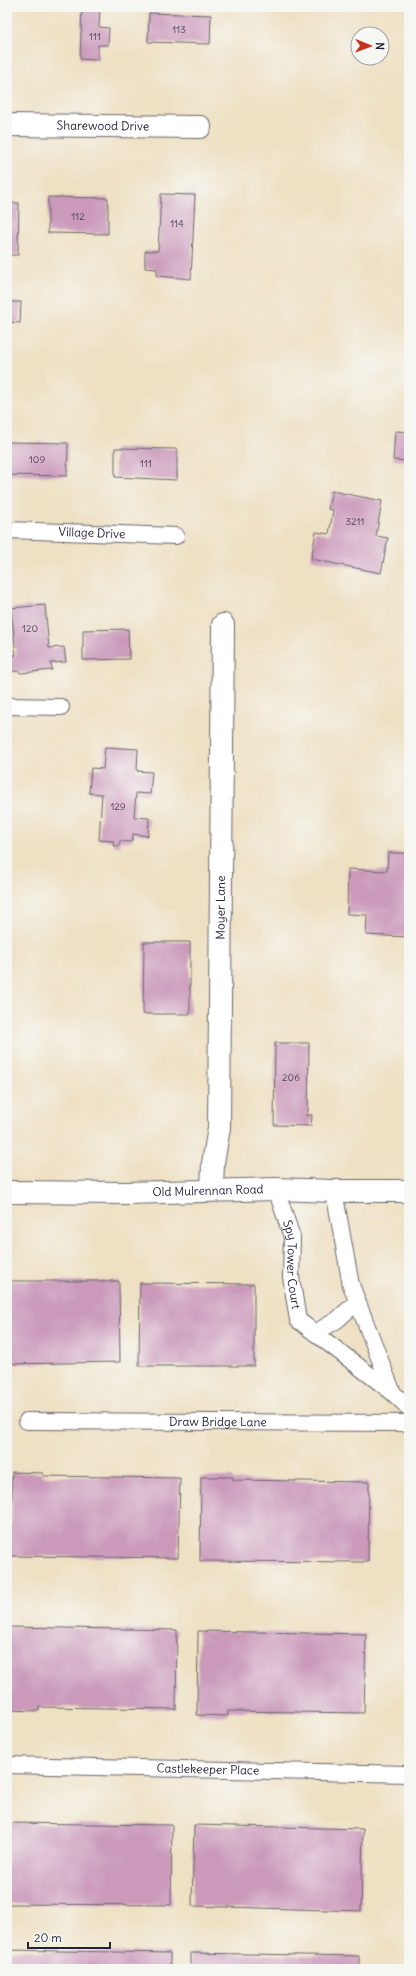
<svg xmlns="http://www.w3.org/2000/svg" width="416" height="1976" font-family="Delius,sans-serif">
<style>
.building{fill:#cb9abb}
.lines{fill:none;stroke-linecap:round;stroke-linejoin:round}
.lane-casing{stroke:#69646a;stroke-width:18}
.street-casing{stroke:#69646a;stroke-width:24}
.lane{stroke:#fff;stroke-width:16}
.street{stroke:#fff;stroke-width:22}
.labels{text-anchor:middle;stroke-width:3;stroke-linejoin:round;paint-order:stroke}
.number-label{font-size:10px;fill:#4c405b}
.street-label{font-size:12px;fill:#22223b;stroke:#f6f6f2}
</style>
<rect width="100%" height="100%" fill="#f6f6f2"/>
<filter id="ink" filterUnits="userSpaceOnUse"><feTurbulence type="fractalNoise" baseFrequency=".025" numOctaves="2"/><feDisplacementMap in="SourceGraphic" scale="8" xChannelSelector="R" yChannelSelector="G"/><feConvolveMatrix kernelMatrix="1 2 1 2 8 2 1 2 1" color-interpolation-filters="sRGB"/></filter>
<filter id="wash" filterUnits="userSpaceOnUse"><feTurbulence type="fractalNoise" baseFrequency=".012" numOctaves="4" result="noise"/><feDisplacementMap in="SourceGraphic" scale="16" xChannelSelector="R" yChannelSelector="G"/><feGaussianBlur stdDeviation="0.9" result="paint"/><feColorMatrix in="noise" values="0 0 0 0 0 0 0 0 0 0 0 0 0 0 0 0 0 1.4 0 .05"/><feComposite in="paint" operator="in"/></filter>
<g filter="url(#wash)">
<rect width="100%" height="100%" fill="#eee0c2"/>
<g id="blocks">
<path class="building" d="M82,7H100L99,27L109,28L108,45H98V60L80,59Z
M149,13L211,15L210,44L148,42Z
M161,194L195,195L191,279L157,276V269L145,268V251H158Z
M48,197L108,198V234L48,233Z
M7,203H19L18,255H7Z
M7,302H21L20,323L7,322Z
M395,431L409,432V461L393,460Z
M7,442L68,443L67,476L7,475Z
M115,448L177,449V480L115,477Z
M332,491L382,501L376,536L388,538L381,573L311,559L316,532L329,534L333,510L328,509Z
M45,605L49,648L64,647L66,662L51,663L52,670L21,673L17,671L8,672L7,656L16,655L11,608Z
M128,629L129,659L83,660V630Z
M105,747L138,749L137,771L152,772L150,794L136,793L134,817L149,818L148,836L133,834L132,842L120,841L119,846H113L114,841L99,840L102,794L89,793L91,768L103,769Z
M388,853H409V937L366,935L367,915L347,914L348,869L387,871Z
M144,942H190V1014H143Z
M275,1043H309L308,1112L305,1115H312L311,1126L274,1125Z
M7,1281H119L120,1362L7,1364Z
M140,1283L254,1284V1366H139Z
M12,1472L43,1473V1476L180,1478L178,1558L11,1556Z
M201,1477H233V1480L369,1482L368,1562L200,1561Z
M8,1627L177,1630L176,1709L39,1707V1711L7,1710Z
M198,1631L366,1634L364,1713L228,1711V1716L197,1715Z
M7,1823L172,1825L171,1905L7,1904Z
M194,1825L363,1829L361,1911L192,1906Z
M7,1950L170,1953V1969H7Z
M191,1953L359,1956V1969H191Z"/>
</g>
</g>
<g filter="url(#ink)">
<use href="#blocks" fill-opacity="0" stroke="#69646a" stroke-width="1"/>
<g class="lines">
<defs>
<g id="lane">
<path id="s1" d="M7,530L176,536"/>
<path d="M7,706L61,707"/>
<path id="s2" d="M276,1189L292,1237L291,1277L298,1320L392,1392L409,1408"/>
<path d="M334,1191L351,1285L392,1391"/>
<path d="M315,1333L337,1320L357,1302"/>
<path id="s3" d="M27,1421L409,1423"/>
<path id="s4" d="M7,1765L409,1774"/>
</g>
<g id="street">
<path id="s5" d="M7,125L200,127"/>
<path id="s6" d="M212,1190L213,1163L219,1128L223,625"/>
<path id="s7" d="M7,1192L126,1193L276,1189L334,1191H409"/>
</g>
</defs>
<use href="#lane" class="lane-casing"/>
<use href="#street" class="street-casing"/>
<use href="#lane" class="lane"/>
<use href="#street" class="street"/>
</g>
</g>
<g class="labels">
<g class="number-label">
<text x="179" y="33">113</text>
<text x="95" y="40">111</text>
<text x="78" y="220">112</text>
<text x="177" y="227">114</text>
<text x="37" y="463">109</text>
<text x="146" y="467">111</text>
<text x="355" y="525">3211</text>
<text x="30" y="632">120</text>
<text x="118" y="810">129</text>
<text x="291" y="1081">206</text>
</g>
<g class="street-label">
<text dy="4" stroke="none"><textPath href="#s5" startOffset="96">Sharewood Drive</textPath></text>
<text dy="4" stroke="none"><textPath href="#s1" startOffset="85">Village Drive</textPath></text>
<text dy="4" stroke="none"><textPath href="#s6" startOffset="283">Moyer Lane</textPath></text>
<text dy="4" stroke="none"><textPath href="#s7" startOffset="201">Old Mulrennan Road</textPath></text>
<text dy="4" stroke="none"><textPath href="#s2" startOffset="78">Spy Tower Court</textPath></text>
<text dy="4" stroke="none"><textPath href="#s3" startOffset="191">Draw Bridge Lane</textPath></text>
<text dy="4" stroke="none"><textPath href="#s4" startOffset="201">Castlekeeper Place</textPath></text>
</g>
</g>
<rect width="416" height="1976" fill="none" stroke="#f6f6f2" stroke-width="24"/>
<g transform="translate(370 46) rotate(91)"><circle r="19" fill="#f6f6f2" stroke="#a1a1a9"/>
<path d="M0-3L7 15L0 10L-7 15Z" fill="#c8321e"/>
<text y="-6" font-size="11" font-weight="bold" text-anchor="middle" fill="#22223b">N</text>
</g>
<path d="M28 1942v6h82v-6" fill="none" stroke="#22223b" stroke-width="2"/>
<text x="34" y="1942" font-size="12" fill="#22223b" stroke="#f6f6f2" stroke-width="3" paint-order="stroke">20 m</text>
</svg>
